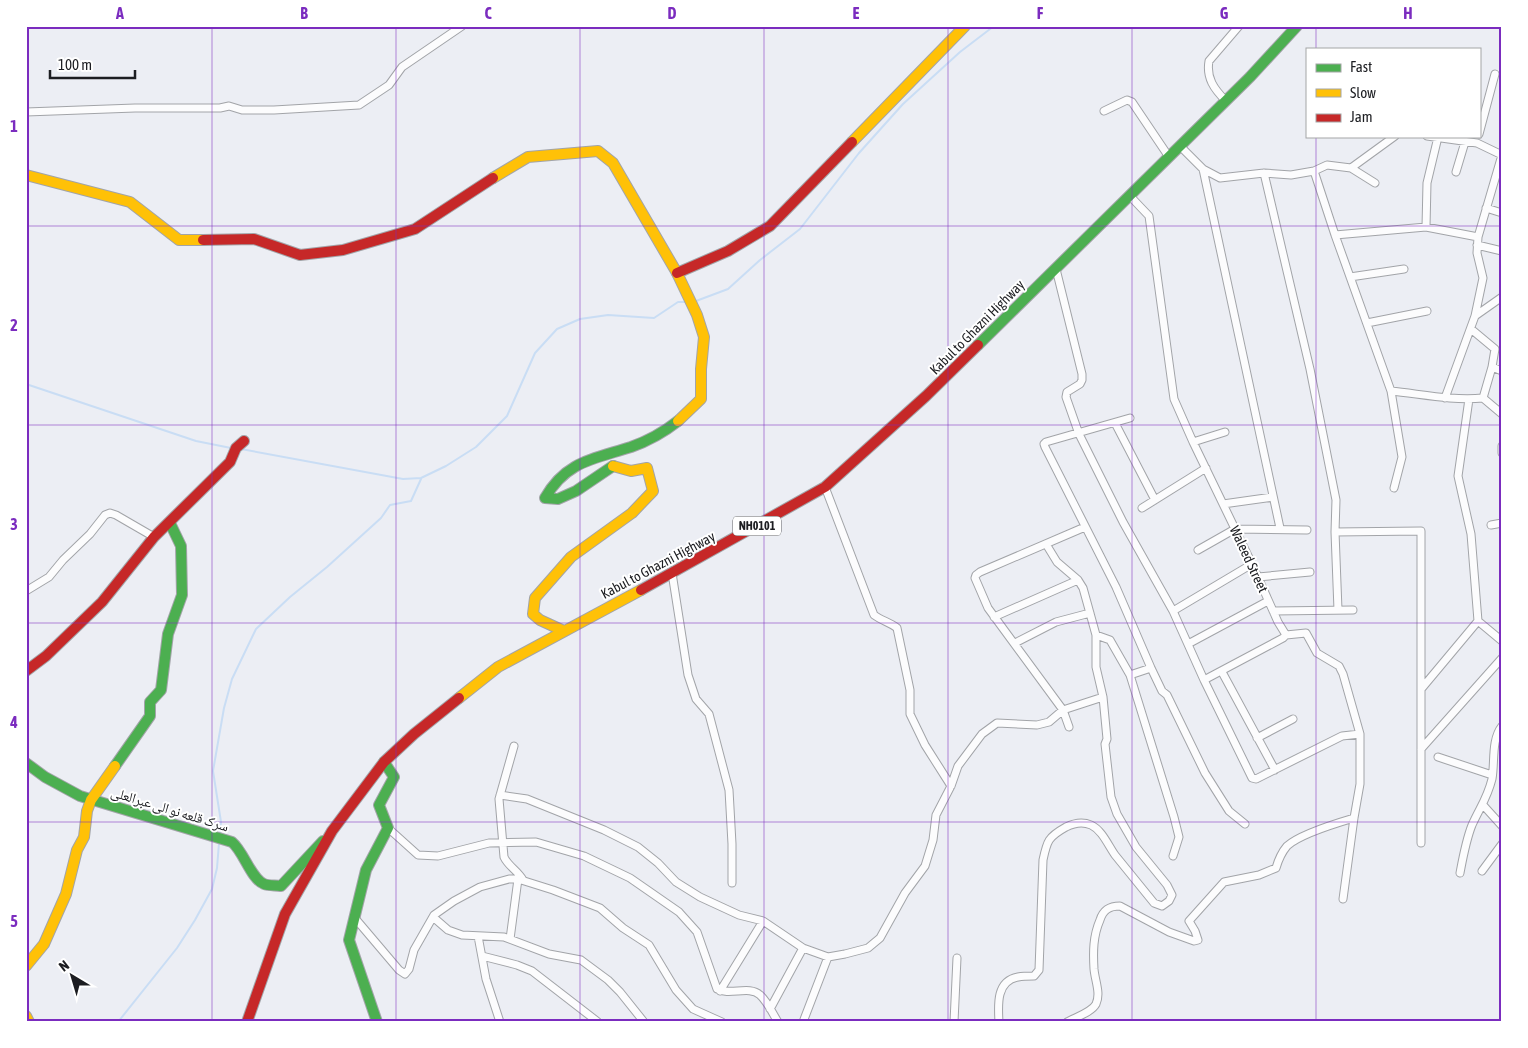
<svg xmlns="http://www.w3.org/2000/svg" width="1528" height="1048" font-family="'Asap Condensed','Noto Naskh Arabic',sans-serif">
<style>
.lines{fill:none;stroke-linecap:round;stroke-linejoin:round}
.stream{stroke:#c9ddf4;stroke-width:2}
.street-casing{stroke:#a2a4a8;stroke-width:9}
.fast-casing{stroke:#a2a4a8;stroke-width:12}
.slow-casing{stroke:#a2a4a8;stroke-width:12}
.jam-casing{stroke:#a2a4a8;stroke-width:12}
.street{stroke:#fcfcfd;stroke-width:7}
.fast{stroke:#4caf50;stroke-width:10}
.slow{stroke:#ffc107;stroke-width:10}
.jam{stroke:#c62828;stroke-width:10}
.grid{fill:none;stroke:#7b2cbf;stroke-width:1;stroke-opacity:0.55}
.labels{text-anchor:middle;stroke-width:4;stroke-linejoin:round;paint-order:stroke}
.shield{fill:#fff;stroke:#606164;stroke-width:1}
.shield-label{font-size:12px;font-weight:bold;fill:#1c1d21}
.street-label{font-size:14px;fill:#1c1d21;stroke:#fff}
.neatline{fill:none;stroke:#7b2cbf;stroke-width:2}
.grid-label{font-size:16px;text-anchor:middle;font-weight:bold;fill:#7b2cbf}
</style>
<rect width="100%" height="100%" fill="#eceef4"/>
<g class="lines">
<path class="stream" d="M696,301L728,289L760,260L800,229L859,153L903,104L960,52L994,26
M26,384L196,441L231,448
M241,449L403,479L421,478L446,466L476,447L507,416L535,353L557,329L580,319L608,315L654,318L678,302H686
M220,835L221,822L213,771L224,708L232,679L256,629L290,597L327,567L381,518L390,505L411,501L421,479
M118,1022L177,948L195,920L212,889L217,868L219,843"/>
<defs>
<path id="street" d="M1226,101C1214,89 1206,78 1209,61L1239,26
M1104,111L1127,100L1132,102L1169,157
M26,112L135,108H220L229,106L242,110H274L359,105L389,85L402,67L462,26
M1479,134L1495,74
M1427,136L1477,143L1502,155L1478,237L1477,253L1483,278L1475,316L1445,398
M1180,146L1203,169L1220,178L1264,173L1291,175L1314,171L1327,165L1351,168L1375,183
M1351,168L1395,136
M1203,169L1280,528
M1314,171L1335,235L1391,391L1402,457L1394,488
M1456,172L1465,142
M1264,173L1310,369L1336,500L1335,532L1338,610
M1129,195L1149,216L1174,399L1193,442L1252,564L1278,622L1286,635L1306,633L1317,653L1339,666L1343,674L1360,734V784L1354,818L1343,899
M1486,208L1502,213
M1426,227L1427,183L1438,137
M1335,235L1426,227L1478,237
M1477,245L1502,251
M1056,269L1082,374V380L1080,384L1067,392L1066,397L1079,434L1123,522L1173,611L1204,680L1252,778L1256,779L1342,736L1360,734
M1350,277L1404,269
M1475,316L1502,297
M1367,323L1427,311
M1471,329L1495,349L1492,367L1483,398
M1492,367L1502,371
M1391,391C1421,394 1452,401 1483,398L1502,414
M1469,399L1458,476L1471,534L1478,621L1502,641
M1130,418L1046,442L1044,444L1045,447L1116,587L1151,668L1162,691L1167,695L1205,773L1229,811L1245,824
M1115,423L1155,500
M1193,442L1225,432
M1502,446V453
M825,487L874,615C882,621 890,622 897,628L910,690V714L925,745L951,786
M1223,504L1273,497
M1142,508L1206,468
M1491,525L1502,523
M1335,532L1421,531V843
M1198,550L1235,529L1307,530
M672,573L688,675L696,699L709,714L729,790L732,844V883
M1258,577L1310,572
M26,591L49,577L63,560L90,534L105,515L110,513L116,515L154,537
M1173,611L1252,564
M1273,611L1353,610
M994,617L1078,580
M1096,635L1110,640L1130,675L1174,817L1179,837L1173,856
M1015,643L1056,622L1090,613
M1188,644L1268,601
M1222,672L1275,770
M1130,675L1151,668
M1204,680L1283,638L1286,635
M1422,688L1478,621
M1069,727L1063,710L988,608L975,578L976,575L980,572L1085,527
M1257,738L1293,719
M514,746L499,799L504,857C508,866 518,871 523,880
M1421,749L1502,658
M1438,757L1492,775
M500,795L527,799L604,830L638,847L658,863L676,882L700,897L739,915L763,921L803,948L828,957L845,954L868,948L880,938L905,893L925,866L933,840L936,815L951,786L958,766L982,734L997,723L1037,725L1049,722L1063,710L1103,697
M1483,805L1502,826
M388,828L418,855L438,856L489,843L536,842L584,856L630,878L679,912L697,932L717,989C730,996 749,985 760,995C767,1001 773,1014 778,1022
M1482,871L1502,844
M1460,873C1463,857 1466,840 1472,825C1480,807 1487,799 1492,779C1495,762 1491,740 1502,726
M354,917L399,970L405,974L409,969L414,950L434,915L454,901L480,887L509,879H518L553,890L600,908L623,928L649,945L676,990L693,1009L722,1022
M433,917L448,930L462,935L504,937L549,954L581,960L608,980L620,992L644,1022
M478,936L486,979L500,1022
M510,939L518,879
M482,956L517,965L532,971L598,1022
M720,991L763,921
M770,1009L803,948
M803,1022L828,957
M954,1022L957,958
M999,1022C998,1005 996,981 1018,977C1023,976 1029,976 1034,976L1039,970L1043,860C1047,841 1048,837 1066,827C1074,823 1082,821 1091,825C1102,830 1108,845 1115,855C1128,871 1141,887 1154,903L1162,906L1169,901L1172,895L1167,885L1136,847L1117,814L1111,797L1105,744L1107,739L1103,697L1096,667V635L1083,588L1078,580L1057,562L1046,544
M1067,1022C1076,1017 1092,1012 1096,1004C1101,993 1095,981 1094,969C1093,952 1093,936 1100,920C1103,910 1109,906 1120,906L1169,932L1194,941L1198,940L1195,931L1189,921L1224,882L1259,875L1276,868C1278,861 1282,852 1287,846C1300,834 1337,823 1354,818"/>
<path id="fast" d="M978,345L1250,77L1297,26
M613,466L576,491L558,499L545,498C566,461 594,459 631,447C648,441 664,432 678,421
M26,763L45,777L80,796L232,842C244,852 251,879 264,884C269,886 276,885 281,886L323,841
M115,766L150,716V702L161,690L168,634L182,595L181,546L170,523
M377,1022L349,940L366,870L388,828L379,805L394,777L384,762"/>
<path id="slow" d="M852,142L965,26
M26,175L130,202L179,240H203
M493,178L528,157L598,151L613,163L677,273L697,315L704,337L701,369V399L678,421
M564,631L540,620L533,614L535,598L571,557L632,513L653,491L647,468L631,471L613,466
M459,698L498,667L641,590
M26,966L44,944L66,894L77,850L84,837L87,811L91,800L115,766
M26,1016L29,1022"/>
<path id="jam" d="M203,240L254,239L300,255L343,250L415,229L493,178
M677,273L728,251L770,226L852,142
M641,590L825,487L926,396L978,345
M26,671L46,656L102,602L154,537L230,462L236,448L244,441
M247,1022L285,914L332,831L384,762L414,734L459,698"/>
</defs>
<use href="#street" class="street-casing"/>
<use href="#fast" class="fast-casing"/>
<use href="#slow" class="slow-casing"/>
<use href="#jam" class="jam-casing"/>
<use href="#street" class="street"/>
<use href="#fast" class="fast"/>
<use href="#slow" class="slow"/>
<use href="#jam" class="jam"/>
</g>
<path class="grid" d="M212,26V1022M396,26V1022M580,26V1022M764,26V1022M948,26V1022M1132,26V1022M1316,26V49M1316,136V1022M26,226H1502M26,425H1502M26,623H1502M26,822H1502"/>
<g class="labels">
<rect class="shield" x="733" y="516.5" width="48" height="19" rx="4"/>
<g class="shield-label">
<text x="757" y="530">NH0101</text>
</g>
<g class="street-label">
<text transform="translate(977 327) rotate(-45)" y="5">Kabul to Ghazni Highway</text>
<text transform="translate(1249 559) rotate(65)" y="5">Waleed Street</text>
<text transform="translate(658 565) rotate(-28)" y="5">Kabul to Ghazni Highway</text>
<text transform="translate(170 809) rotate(17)" y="5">سرک قلعه نو الی عبرالعلی</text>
</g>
</g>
<rect width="1528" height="1048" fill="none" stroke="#ffffff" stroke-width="55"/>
<rect x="1306" y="48" width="175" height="90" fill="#ffffff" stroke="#a4a5a6"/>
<rect x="1316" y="64" width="25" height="8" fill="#4caf50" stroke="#a4a5a6"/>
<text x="1350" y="72" font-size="15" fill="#1c1d21">Fast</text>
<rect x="1316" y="89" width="25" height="8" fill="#ffc107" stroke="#a4a5a6"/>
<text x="1350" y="98" font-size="15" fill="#1c1d21">Slow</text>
<rect x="1316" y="114" width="25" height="8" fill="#c62828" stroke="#a4a5a6"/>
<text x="1350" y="122" font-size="15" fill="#1c1d21">Jam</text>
<g transform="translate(72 976) rotate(322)" stroke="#ffffff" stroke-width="4" paint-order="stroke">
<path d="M0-4L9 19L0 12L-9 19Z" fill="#1c1d21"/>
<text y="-8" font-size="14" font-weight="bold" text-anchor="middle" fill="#1c1d21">N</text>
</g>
<path d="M50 70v8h85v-8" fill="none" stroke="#1c1d21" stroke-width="2.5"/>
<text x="58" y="70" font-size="15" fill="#1c1d21" stroke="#ffffff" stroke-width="4" paint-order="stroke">100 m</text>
<rect x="28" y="28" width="1472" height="992" class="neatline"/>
<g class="grid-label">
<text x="120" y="19">A</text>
<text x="304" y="19">B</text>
<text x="488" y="19">C</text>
<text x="672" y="19">D</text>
<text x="856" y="19">E</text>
<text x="1040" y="19">F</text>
<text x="1224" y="19">G</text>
<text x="1408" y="19">H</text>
<text x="14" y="132">1</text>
<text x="14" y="331">2</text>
<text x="14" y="530">3</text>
<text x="14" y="728">4</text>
<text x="14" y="927">5</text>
</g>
</svg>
